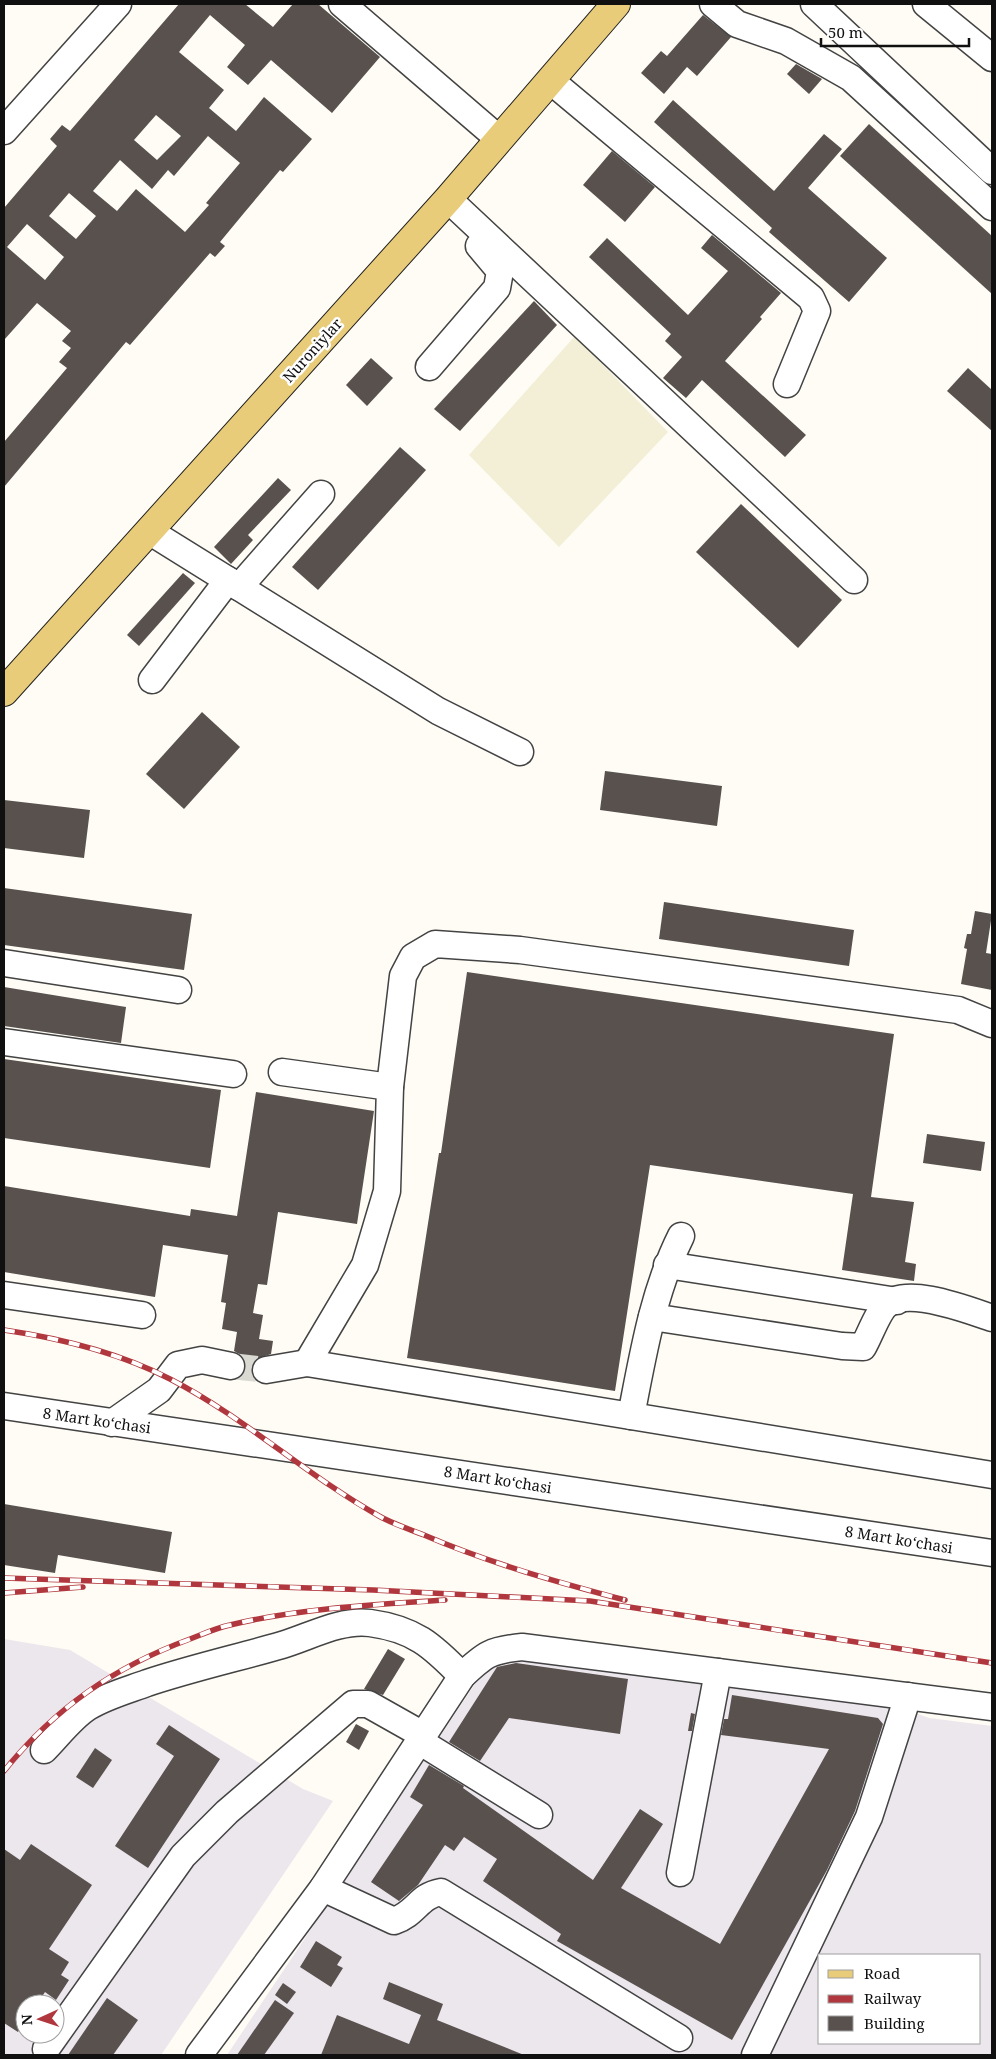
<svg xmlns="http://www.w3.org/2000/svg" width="996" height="2059" font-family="'Noto Serif',serif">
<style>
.industrial{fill:#ece6ed;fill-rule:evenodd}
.farmland{fill:#f2efd6}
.building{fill:#58514e;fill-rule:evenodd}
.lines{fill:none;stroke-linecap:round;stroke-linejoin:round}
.minor-tunnel{stroke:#dad9d2;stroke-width:26;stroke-dasharray:26 13;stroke-linecap:butt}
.minor-casing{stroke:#434343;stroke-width:29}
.major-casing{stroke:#212121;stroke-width:30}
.minor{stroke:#fff;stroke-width:26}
.major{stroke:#e9cc79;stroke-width:28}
.rail-casing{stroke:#b1373e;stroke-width:5.5}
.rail{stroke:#fff;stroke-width:4;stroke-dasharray:11;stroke-linecap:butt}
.labels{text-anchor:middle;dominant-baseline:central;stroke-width:5;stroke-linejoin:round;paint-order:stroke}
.street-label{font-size:15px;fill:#101010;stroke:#fff}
</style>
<rect width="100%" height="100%" fill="#fefcf4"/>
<g class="industrial">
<path d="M 4,1639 L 70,1650 L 303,1789 L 333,1801 L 161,2055 L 4,2055 ZM 25,2004 L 55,2004 L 55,2034 L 25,2034 Z"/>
<path d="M 493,1657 L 901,1708 L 929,1718 L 992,1726 L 992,2055 L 227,2055 ZM 820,1955 L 980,1955 L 980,2043 L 820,2043 Z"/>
</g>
<path class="farmland" d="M 575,336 L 668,432 L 559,547 L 469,455 Z"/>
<g class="building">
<path d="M 179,4 L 245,4 L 273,27 L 293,4 L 318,4 L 380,57 L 332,113 L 271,60 L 248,85 L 227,67 L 245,45 L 210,15 L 179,52 L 224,90 L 209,108 L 236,131 L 264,97 L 312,139 L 283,172 L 280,170 L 244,213 L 220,242 L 225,246 L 215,257 L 210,253 L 130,345 L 126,342 L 4,487 L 4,442 L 67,368 L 59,362 L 71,348 L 62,341 L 71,331 L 37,303 L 4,340 L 4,208 L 57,146 L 50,139 L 62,125 L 70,131 ZM 156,115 L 181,136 L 157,160 L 134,140 ZM 208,136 L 240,163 L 206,203 L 209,205 L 185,232 L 136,189 L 117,211 L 93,191 L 120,160 L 152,189 L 168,170 L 174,176 ZM 69,193 L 96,216 L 76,239 L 49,216 ZM 27,224 L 64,257 L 45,280 L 7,247 Z"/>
<path d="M 703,15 L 731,37 L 697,76 L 687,67 L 664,94 L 641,73 L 661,51 L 667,56 Z"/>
<path d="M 796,64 L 822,79 L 809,94 L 787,74 Z"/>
<path d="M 673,100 L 774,191 L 824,134 L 842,149 L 808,188 L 887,258 L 849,302 L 769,232 L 772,228 L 654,122 Z"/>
<path d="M 869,124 L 992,236 L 992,294 L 840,156 Z"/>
<path d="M 612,151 L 655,187 L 625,222 L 583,185 Z"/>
<path d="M 712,235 L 781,293 L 760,317 L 762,319 L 725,361 L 806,435 L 785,457 L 702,380 L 686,398 L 663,378 L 682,357 L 665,341 L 671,334 L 589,257 L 607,238 L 688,315 L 728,271 L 701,248 Z"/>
<path d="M 534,301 L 557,325 L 460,431 L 434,409 Z"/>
<path d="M 371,358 L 393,378 L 367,406 L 346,385 Z"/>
<path d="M 968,368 L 992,390 L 992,431 L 947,391 Z"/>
<path d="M 400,447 L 426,470 L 318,590 L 292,567 Z"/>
<path d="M 278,478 L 291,490 L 248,535 L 253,540 L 231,564 L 214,547 Z"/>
<path d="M 741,504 L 842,600 L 798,648 L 696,552 Z"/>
<path d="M 183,573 L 195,583 L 139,646 L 127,635 Z"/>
<path d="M 202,712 L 240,747 L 184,809 L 146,774 Z"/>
<path d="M 605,771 L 722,786 L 717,826 L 600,810 Z"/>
<path d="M 4,800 L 90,810 L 84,858 L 4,848 Z"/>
<path d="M 4,888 L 192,914 L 184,970 L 4,945 Z"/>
<path d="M 664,902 L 854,930 L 849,966 L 659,939 Z"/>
<path d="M 975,911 L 992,914 L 986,953 L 992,954 L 992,990 L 961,984 L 967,949 L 964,948 L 967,934 L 971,934 Z"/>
<path d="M 467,972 L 894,1034 L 871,1197 L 914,1202 L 905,1262 L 916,1264 L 914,1281 L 842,1270 L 853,1194 L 650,1165 L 615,1391 L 407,1358 L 439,1153 L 441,1153 Z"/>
<path d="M 4,987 L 126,1007 L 121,1043 L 4,1026 Z"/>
<path d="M 4,1059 L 221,1090 L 210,1168 L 4,1138 Z"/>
<path d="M 256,1092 L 374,1111 L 357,1224 L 278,1212 L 267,1285 L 258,1284 L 253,1313 L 263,1315 L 259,1339 L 273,1341 L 271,1354 L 256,1359 L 251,1370 L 246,1369 L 245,1361 L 241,1355 L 234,1351 L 237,1332 L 222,1329 L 226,1303 L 221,1302 L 228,1255 L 163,1245 L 155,1297 L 4,1272 L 4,1186 L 190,1216 L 191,1209 L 237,1216 Z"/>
<path d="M 927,1134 L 985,1142 L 981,1171 L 923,1163 Z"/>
<path d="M 4,1504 L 172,1532 L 165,1573 L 58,1555 L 55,1573 L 4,1565 Z"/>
<path d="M 388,1649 L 405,1659 L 383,1695 L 364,1689 Z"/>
<path d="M 516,1663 L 628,1679 L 620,1734 L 509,1718 L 480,1761 L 449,1742 L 497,1667 Z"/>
<path d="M 732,1695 L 878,1718 L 883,1724 L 855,1811 L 827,1870 L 732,2040 L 557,1941 L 561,1934 L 483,1881 L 497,1859 L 464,1837 L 454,1851 L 445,1845 L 418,1885 L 399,1901 L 371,1882 L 423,1805 L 410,1797 L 429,1765 L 464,1786 L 463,1788 L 593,1880 L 640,1809 L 663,1824 L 621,1888 L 720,1944 L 829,1749 L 721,1735 L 724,1719 L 728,1719 Z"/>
<path d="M 691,1713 L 695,1714 L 692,1731 L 688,1731 Z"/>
<path d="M 356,1724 L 369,1731 L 359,1750 L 346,1742 Z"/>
<path d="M 169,1725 L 220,1759 L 148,1868 L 115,1846 L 174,1756 L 156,1744 Z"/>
<path d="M 95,1748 L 112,1760 L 93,1788 L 76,1777 Z"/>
<path d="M 31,1844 L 92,1885 L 49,1949 L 69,1962 L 61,1975 L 69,1980 L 56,2000 L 45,1992 L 37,2004 L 25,2004 L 25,2021 L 18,2032 L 4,2023 L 4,1849 L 20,1860 Z"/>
<path d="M 316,1941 L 342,1957 L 337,1965 L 343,1968 L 331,1987 L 300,1967 Z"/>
<path d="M 389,1982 L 443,2004 L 437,2020 L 524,2055 L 321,2055 L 337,2015 L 409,2044 L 421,2015 L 383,1999 Z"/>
<path d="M 283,1983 L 296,1992 L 287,2004 L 275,1995 Z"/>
<path d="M 107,1998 L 138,2020 L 113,2055 L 68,2055 Z"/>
<path d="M 275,2000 L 294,2013 L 264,2055 L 237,2055 Z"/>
</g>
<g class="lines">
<path class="minor-tunnel" d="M 231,1366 L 266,1370"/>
<g class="minor-casing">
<g id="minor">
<path d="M 342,4 L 499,139"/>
<path d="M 713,4 L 737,24 L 786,41 L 851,78 L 992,207"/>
<path d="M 814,4 L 992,171"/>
<path d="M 926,4 L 992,58"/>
<path d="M 551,81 L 811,298 L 817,311 L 787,384"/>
<path d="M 4,131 L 118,4"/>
<path d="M 448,199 L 854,580"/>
<path d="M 429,367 L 497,288 L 500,271 L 479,246"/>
<path d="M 149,531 L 438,711 L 520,752"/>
<path d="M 239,587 L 321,494"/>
<path d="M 152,680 L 228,580"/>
<path d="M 4,963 L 178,990"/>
<path d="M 4,1042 L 233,1074"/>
<path d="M 282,1072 L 390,1087"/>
<path d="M 667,1265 L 897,1301"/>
<path d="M 4,1295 L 142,1315"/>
<path d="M 652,1317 L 842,1346 L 863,1347 C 869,1337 877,1314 885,1306 C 906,1285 968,1310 992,1318"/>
<path d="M 307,1363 L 365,1265 L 387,1191 L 390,1087 L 403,976 L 413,957 L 435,944 L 520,950 L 958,1010 L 992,1024"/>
<path d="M 266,1370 L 307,1363 L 992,1475"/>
<path d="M 4,1406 L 992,1553"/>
<path d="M 631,1416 C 643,1355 653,1292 681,1236"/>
<path d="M 112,1423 L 159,1390 L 178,1365 L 202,1360 L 231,1366"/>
<path d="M 419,1741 L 539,1815"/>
<path d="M 44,1750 C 58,1736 72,1717 88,1707 C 106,1696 128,1690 147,1683 C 192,1668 237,1658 282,1645 C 309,1637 341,1619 370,1623 C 414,1629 432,1645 462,1676"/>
<path d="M 680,1873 L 718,1672"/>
<path d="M 323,1888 L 394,1921 C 417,1913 418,1896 441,1892 L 679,2038"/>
<path d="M 46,2049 L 183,1856 L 227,1812 L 353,1704 L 368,1704 L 423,1735"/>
<path d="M 199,2055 L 323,1888 L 462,1676 C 485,1654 491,1650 522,1647 L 992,1707"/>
<path d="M 755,2055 L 869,1817 L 908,1696"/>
</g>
</g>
<g class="major-casing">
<path id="major" d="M 4,692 L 448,199 L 616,4"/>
</g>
<use href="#minor" class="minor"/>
<use href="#major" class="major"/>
<g class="rail-casing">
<g id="rail">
<path d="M 4,1330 C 59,1338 120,1353 170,1379 C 244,1417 306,1475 379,1516 C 393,1524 409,1529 424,1535 C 489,1563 557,1582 625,1600"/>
<path d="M 4,1578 L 373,1590 L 590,1601 L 992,1663"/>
<path d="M 4,1593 L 83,1587"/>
<path d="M 4,1771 C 55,1708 114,1667 190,1639 C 203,1634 216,1628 230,1625 C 300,1608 373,1605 445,1600"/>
</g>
</g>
<use href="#rail" class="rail"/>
</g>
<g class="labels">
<g class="street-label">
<text transform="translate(312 350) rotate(-48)">Nuroniylar</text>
<text transform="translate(97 1420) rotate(8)">8 Mart koʻchasi</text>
<text transform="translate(498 1479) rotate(9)">8 Mart koʻchasi</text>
<text transform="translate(899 1539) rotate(9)">8 Mart koʻchasi</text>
</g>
</g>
<rect width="996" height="2059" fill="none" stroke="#101010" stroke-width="10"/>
<rect x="818" y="1954" width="162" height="90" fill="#ffffff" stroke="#9f9f9f"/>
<rect x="828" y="1970" width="25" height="8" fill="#e9cc79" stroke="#9f9f9f"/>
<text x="864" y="1979" font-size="15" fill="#101010">Road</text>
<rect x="828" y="1995" width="25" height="8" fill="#b1373e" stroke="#9f9f9f"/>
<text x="864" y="2004" font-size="15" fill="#101010">Railway</text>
<rect x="828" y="2016" width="25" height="15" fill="#58514e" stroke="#9f9f9f"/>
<text x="864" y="2029" font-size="15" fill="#101010">Building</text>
<g transform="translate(40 2019) rotate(267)"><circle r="24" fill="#ffffff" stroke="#9f9f9f"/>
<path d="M0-4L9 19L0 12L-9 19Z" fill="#b1373e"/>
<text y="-8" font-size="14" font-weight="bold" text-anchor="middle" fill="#101010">N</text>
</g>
<path d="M821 38v8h148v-8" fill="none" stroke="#101010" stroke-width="2.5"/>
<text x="828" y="38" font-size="15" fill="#101010" stroke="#ffffff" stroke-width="4" paint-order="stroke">50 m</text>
</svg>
